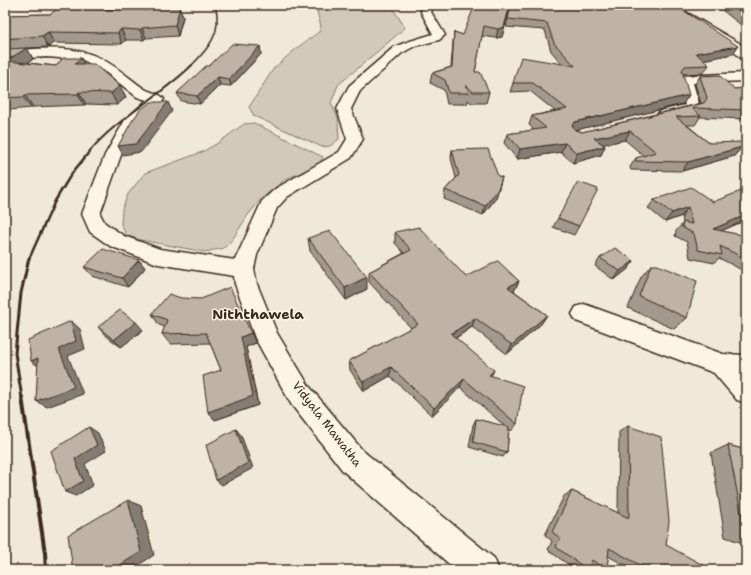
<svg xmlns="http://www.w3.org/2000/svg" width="751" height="575" font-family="'Shantell Sans',sans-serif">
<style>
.green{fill:#d2c9ba;stroke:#867a6c}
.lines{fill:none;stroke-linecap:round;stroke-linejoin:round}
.minor-casing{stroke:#3b2a1e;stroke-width:3}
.minor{fill:#fcf5e5;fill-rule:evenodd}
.rail-far4{stroke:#3b2a1e;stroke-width:1.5}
.rail-far3{stroke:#3b2a1e;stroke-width:2}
.rail-far2{stroke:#3b2a1e;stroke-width:2.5}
.rail-far1{stroke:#3b2a1e;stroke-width:3}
.rail{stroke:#3b2a1e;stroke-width:4}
.wall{fill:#a39a8d;stroke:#3b2a1e}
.shaded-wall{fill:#857d73;stroke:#3b2a1e}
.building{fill:#beb3a4;stroke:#3b2a1e}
.labels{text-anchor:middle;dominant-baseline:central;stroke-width:3;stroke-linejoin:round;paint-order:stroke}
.street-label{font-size:12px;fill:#3b2a1e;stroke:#fcf5e5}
.quarter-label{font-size:14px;font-weight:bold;fill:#3b2a1e;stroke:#fcf5e5}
</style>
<rect width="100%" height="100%" fill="#f0e9d9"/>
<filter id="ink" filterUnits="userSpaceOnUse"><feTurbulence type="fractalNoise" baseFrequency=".025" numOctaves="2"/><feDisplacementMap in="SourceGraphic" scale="8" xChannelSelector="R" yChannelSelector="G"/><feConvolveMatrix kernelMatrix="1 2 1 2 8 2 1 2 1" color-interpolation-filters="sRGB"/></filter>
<g filter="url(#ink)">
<g class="green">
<path d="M 322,5 L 391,5 L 405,28 L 338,85 L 331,103 L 338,118 L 339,139 L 330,146 L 322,147 L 254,116 L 249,107 L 274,68 L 298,47 L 319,32 L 321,26 L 317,12 Z"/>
<path d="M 254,123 L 323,157 L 319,165 L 286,179 L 263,197 L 248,215 L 232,240 L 224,248 L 205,252 L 140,240 L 126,235 L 121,224 L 122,209 L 128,194 L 145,173 L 202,152 L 218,143 L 244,124 Z"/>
</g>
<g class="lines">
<g class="minor-casing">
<g id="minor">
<path d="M 423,5 L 434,5 L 431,12 L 445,35 L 439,40 L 415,46 L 402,53 L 360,91 L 351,109 L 363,139 L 351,158 L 287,197 L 277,208 L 257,255 L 254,269 L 257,284 L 277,333 L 309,386 L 363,451 L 494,558 L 499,570 L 456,570 L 343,471 L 291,404 L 255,338 L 235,284 L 234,276 L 158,264 L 110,246 L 90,232 L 82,214 L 105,155 L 125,120 L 147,100 L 137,97 L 104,71 L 83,60 L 47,57 L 5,59 L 5,51 C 35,49 72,44 100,58 C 116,66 129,78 143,88 C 149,93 159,92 164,99 L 162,102 L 138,122 L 121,155 L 100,214 L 105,223 L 124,236 L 160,249 L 235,260 L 262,201 L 275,189 L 339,152 L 347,139 L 337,109 L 349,86 L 394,47 L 407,42 L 433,34 L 421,12 Z"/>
<path d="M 662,5 L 674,5 L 739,43 L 746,50 L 746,60 L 742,59 L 731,49 Z"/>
<path d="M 708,5 L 746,5 L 746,11 L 713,8 Z"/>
<path d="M 746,73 L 746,81 L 693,83 L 700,107 L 698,110 L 665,118 L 660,117 L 658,114 L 660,111 L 685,105 L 678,79 L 680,76 Z"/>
<path d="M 584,304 L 723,354 L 746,355 L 746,403 L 737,400 L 714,373 L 576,321 L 572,314 L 576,307 Z"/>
</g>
</g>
<use href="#minor" class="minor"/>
<path class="rail-far4" d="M 191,66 C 209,48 223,32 215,5"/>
<path class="rail-far3" d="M 90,151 C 116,119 161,96 192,65"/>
<path class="rail-far2" d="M 29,259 L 55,201 L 72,173 L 91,150"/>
<path class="rail-far1" d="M 22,398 L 15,353 L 21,293 L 29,258"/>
<path class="rail" d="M 22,397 L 45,553 L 46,570"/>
</g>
<g class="wall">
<path d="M 511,5 L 608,5 L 606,9 L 733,54 L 702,60 L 709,65 L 703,73 L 683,74 L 683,104 L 575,130 L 582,132 L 701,103 L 695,84 L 700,76 L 734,89 L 746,88 L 746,119 L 700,117 L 695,125 L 687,125 L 709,143 L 742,147 L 734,156 L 682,171 L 631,170 L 630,167 L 636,158 L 644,156 L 625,140 L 603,144 L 605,146 L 601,155 L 573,163 L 561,152 L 517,159 L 504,143 L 507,134 L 534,130 L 529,125 L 532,116 L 555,111 L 530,91 L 510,92 L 513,83 L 562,64 L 551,51 L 545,30 L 506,27 Z"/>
<path d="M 725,5 L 746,5 L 746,29 L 722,10 Z"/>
<path d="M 180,8 L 183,17 L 178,36 L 146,38 L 144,40 L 126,40 L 122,44 L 54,43 L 48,47 L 27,48 L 33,59 L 28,63 L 56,66 L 81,58 L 84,64 L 120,86 L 126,97 L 117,105 L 86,104 L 84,105 L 33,107 L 31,108 L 9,110 L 5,106 L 5,15 L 50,14 L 148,10 Z"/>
<path d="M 508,14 L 502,37 L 496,38 L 482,36 L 475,72 L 489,92 L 486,103 L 471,103 L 468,100 L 467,104 L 447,104 L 444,90 L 430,83 L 432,73 L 451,67 L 453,42 L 454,32 L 463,35 Z"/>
<path d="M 260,46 L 261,54 L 231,86 L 220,85 L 200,104 L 181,101 L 177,93 L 209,66 Z"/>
<path d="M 452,150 L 498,176 L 502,177 L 496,198 L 483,215 L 444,199 L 445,190 L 456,178 L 451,158 Z"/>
<path d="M 746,194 L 746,220 L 721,231 L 746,236 L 746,269 L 740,269 L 719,258 L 714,263 L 690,258 L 687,242 L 675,236 L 676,231 L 683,223 L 682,216 L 665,222 L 648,208 L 654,200 L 713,202 Z"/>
<path d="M 558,218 L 579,226 L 574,235 L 553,227 Z"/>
<path d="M 395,232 L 466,277 L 519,281 L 514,291 L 547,315 L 541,324 L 507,354 L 472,327 L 456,338 L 491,376 L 517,424 L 511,431 L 509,429 L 507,452 L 503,457 L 469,447 L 473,425 L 476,419 L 506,427 L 460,387 L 432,416 L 390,376 L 364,391 L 350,370 L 349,361 L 411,328 L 369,282 L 369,272 L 404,253 L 395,243 Z"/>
<path d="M 308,238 L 367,289 L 346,300 L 310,251 Z"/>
<path d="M 600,258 L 634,261 L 628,269 L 614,280 L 595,266 Z"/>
<path d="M 139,260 L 145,268 L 128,287 L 92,276 L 84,267 Z"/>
<path d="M 651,265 L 687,318 L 674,329 L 628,308 L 641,277 Z"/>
<path d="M 152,314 L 256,343 L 246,347 L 258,405 L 215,420 L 208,412 L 221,370 L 210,343 L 170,344 L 162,334 L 165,327 L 159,325 Z"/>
<path d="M 98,327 L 143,330 L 121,347 L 105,335 Z"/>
<path d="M 628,426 L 666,545 L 703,570 L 634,570 L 608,556 L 607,570 L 594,570 L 589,567 L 588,570 L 576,570 L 548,550 L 552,541 L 545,535 L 564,496 L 572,491 L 618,513 L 619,432 Z"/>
<path d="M 728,445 L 746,450 L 746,544 L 725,537 L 711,453 Z"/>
</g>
<g class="shaded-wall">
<path d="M 171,5 L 183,5 L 180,8 L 183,17 L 178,36 L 175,25 L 170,7 Z"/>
<path d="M 510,5 L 502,37 L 496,38 L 498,29 Z"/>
<path d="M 605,5 L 608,5 L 606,9 L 600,9 Z"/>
<path d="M 142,28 L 146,38 L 144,40 L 140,30 Z"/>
<path d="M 121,29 L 126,40 L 122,44 L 118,33 Z"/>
<path d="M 48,32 L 54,43 L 48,47 L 42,36 Z"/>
<path d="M 260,46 L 261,54 L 231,86 L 229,79 Z"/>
<path d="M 738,46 L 733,54 L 691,62 L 696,53 Z"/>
<path d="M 27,48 L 33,59 L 14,72 L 6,61 Z"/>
<path d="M 81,58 L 87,69 L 75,64 Z"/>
<path d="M 218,77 L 220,85 L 200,104 L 197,96 Z"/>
<path d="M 120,86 L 126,97 L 117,105 L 111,93 Z"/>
<path d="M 79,92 L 86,104 L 84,105 L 78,94 Z"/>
<path d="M 25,95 L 33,107 L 31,108 L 23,97 Z"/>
<path d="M 689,95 L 683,104 L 572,131 L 572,125 L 575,122 Z"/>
<path d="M 168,102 L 172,111 L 141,152 L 123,155 L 118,146 Z"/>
<path d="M 630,131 L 625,140 L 590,147 L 594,138 Z"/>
<path d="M 565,143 L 561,152 L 517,159 L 520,149 Z"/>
<path d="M 605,146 L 601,155 L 573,163 L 577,153 Z"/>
<path d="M 742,147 L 734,156 L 682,171 L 688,162 Z"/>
<path d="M 502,177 L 496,198 L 483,215 L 485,206 Z"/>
<path d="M 688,207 L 682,216 L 665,222 L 672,213 Z"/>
<path d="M 746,215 L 746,220 L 705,238 L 713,229 Z"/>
<path d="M 139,260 L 145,268 L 128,287 L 122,278 Z"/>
<path d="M 634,261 L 628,269 L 614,280 L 620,271 Z"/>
<path d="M 367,277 L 367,289 L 346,300 L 345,288 Z"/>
<path d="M 519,281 L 514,291 L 503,297 L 508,287 Z"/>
<path d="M 547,315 L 541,324 L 507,354 L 512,345 Z"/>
<path d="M 475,318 L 472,327 L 448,343 L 451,334 Z"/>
<path d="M 71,321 L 80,329 L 85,349 L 68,356 L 83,394 L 47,407 L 36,401 Z"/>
<path d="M 136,322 L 143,330 L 121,347 L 114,340 Z"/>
<path d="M 251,333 L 256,343 L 246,347 L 258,405 L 215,420 L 208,412 L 241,337 Z"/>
<path d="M 38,358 L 41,368 L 31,361 Z"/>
<path d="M 391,367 L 390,376 L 364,391 L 363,382 Z"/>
<path d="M 494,370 L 490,379 L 489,375 Z"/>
<path d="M 464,379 L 460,387 L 432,416 L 434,408 Z"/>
<path d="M 89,427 L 98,433 L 106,451 L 85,464 L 93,485 L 76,496 L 65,492 L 75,459 Z"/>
<path d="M 236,429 L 241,435 L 253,468 L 222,485 L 216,480 Z"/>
<path d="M 128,500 L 141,506 L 154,555 L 131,570 L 112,570 Z"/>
</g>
<g class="building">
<path d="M 153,5 L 171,5 L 170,7 L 180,7 L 175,25 L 142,28 L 140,30 L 121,29 L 118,33 L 48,32 L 42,36 L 5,39 L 5,15 L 50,14 L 57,9 L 148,10 Z"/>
<path d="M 492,5 L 510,5 L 504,27 L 498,29 L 484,26 L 475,72 L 480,72 L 489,92 L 473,92 L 466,85 L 469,93 L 449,93 L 445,80 L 432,73 L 452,67 L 454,32 L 463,35 L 474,7 L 491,9 Z"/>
<path d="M 511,5 L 605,5 L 600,9 L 647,5 L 675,5 L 738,46 L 696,53 L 709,65 L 685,66 L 682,70 L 689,95 L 575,122 L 572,125 L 575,130 L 582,132 L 704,103 L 707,98 L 700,76 L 719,75 L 734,89 L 746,88 L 746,110 L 692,108 L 701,116 L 676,117 L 709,143 L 741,142 L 742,147 L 688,162 L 636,161 L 636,158 L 656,152 L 630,131 L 594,138 L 605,146 L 577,153 L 565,143 L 520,149 L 507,134 L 546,128 L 532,116 L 567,109 L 533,83 L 513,83 L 521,57 L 575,66 L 554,43 L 547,23 L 508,19 Z"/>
<path d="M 730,5 L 746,5 L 746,16 Z"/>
<path d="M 232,44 L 260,46 L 229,79 L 218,77 L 197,96 L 177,93 L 206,66 L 209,66 Z"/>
<path d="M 27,48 L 6,61 L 56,66 L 63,58 L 81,58 L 75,64 L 94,64 L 120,86 L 111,93 L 79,92 L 78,94 L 25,95 L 23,97 L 5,98 L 5,49 Z"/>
<path d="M 151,102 L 168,102 L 136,144 L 118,146 L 132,121 L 140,110 Z"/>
<path d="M 488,149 L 498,176 L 502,177 L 498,189 L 485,206 L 445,190 L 459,175 L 452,150 Z"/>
<path d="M 578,182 L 598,189 L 579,226 L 558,218 Z"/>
<path d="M 691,187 L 713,202 L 741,191 L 746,194 L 746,215 L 713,229 L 746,236 L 746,259 L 720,246 L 722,255 L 698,250 L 694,234 L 682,227 L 683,222 L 692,224 L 688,207 L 672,213 L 654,200 Z"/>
<path d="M 419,227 L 466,277 L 498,261 L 519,281 L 508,287 L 547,315 L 512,345 L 475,318 L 451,334 L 494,370 L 489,375 L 523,386 L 517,424 L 464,379 L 434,408 L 391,367 L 363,382 L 349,361 L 418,324 L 369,272 L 411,250 L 395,232 Z"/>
<path d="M 330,231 L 367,277 L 345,288 L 308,238 Z"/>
<path d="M 615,248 L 634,261 L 620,271 L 600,258 Z"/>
<path d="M 103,249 L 139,260 L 122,278 L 84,267 Z"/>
<path d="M 651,265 L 657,265 L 697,281 L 687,318 L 639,296 Z"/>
<path d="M 230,287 L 251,333 L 241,337 L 253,396 L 208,412 L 203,376 L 221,370 L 206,333 L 162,334 L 167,320 L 152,314 L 169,294 L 181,298 L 201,299 Z"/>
<path d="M 120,310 L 136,322 L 114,340 L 98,327 Z"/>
<path d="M 71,321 L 76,341 L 59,349 L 74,387 L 36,401 L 38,358 L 31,361 L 28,340 Z"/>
<path d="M 476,419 L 509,427 L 507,452 L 473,442 Z"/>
<path d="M 628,426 L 661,437 L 669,521 L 666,545 L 703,565 L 703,570 L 649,570 L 609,548 L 607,570 L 592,560 L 588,570 L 556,547 L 560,538 L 552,532 L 572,491 L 629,518 Z"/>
<path d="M 89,427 L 97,445 L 75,459 L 83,481 L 65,492 L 51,451 Z"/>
<path d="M 236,429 L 248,463 L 216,480 L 206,445 Z"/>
<path d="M 728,445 L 746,450 L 746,533 L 745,533 Z"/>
<path d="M 128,500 L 141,552 L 112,570 L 73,570 L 68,535 Z"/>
</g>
</g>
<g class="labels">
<g class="street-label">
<text transform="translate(327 424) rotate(52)">Vidyala Mawatha</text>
</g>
<g class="quarter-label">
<text x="258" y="314">Niththawela</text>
</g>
</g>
<rect width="751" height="575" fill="none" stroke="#fcf5e5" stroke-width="20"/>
<rect x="10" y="10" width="731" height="555" fill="none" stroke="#3b2a1e" stroke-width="1.5" filter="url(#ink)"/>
</svg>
